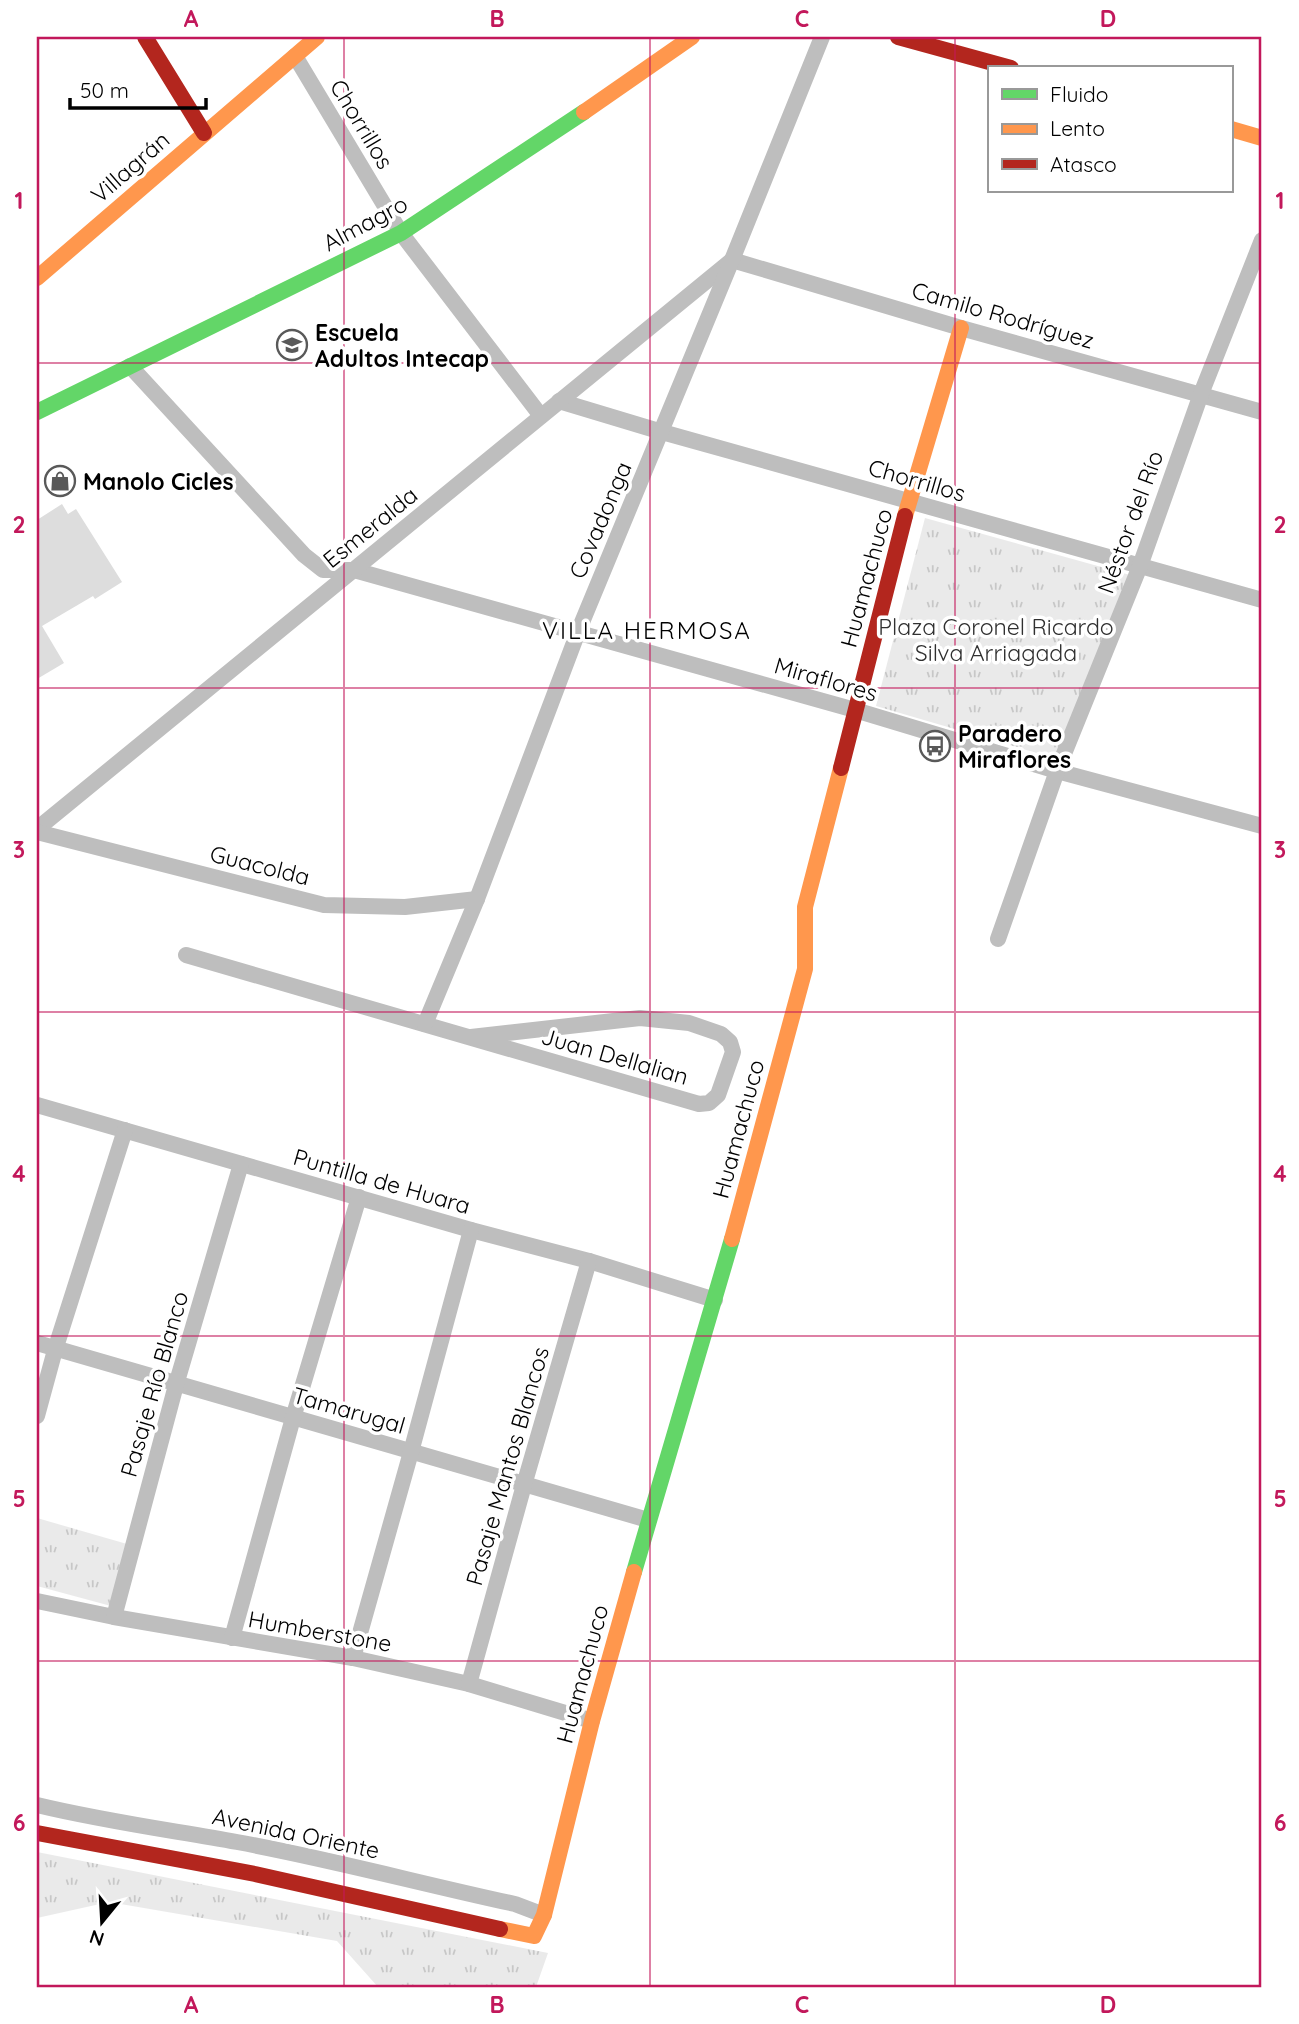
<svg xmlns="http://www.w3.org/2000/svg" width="1299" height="2024" font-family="Quicksand,sans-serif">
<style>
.park{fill:url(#park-tufts)}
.building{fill:#ddd}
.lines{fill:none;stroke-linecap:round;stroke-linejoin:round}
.street{stroke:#bebebe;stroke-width:16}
.fast{stroke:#63d668;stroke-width:16}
.slow{stroke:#ff974d;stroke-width:16}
.jam{stroke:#b3261e;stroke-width:16}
.grid{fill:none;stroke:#c2185b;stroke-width:2;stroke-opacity:0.55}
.labels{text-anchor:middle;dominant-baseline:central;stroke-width:7;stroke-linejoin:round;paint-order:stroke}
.street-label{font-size:23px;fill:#000;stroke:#fff}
.poi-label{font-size:23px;font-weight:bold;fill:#000;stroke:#fff;text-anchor:start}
.park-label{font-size:23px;fill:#303030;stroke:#fff}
.neighbourhood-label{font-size:24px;letter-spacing:2px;fill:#000;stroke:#fff}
.neatline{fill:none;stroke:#c2185b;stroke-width:2.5}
.grid-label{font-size:23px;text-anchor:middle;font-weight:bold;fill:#c2185b}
</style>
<defs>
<pattern id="park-tufts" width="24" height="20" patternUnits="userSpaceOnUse" patternTransform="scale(1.75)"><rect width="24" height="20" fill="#eaeaea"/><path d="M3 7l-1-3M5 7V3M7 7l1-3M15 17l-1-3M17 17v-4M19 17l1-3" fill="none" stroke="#c7c7c7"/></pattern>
</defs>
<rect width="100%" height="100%" fill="#fff"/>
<g class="park">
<path d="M 925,518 L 1130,575 L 1057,759 L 876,706 Z"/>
<path d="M 37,1518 L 127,1544 L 111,1606 L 37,1586 Z"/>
<path d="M 37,1852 L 548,1953 L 536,1987 L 378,1987 L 337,1941 L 109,1902 L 37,1918 Z"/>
</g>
<path class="building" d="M 62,504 L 68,514 L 76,509 L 122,582 L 95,599 L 93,596 L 42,626 L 64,663 L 37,679 L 37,520 Z"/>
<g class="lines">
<g class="street">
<path d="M 295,56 L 401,233 L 541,416"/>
<path d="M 732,260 L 961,328 L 1262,412"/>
<path d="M 130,366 L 304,555 L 323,570 L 354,570 L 855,710 L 1057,771 L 1262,826"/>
<path d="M 559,401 L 662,432 L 1262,600"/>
<path d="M 37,829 L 731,261"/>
<path d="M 37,832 L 324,905 L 405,907 L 477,899"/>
<path d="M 998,939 L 1057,771 L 1140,566 L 1201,394 L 1262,240"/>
<path d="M 186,955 L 699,1104 L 709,1103 L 718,1095 L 733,1052 L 730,1042 L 721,1034 L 689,1023 L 640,1018 L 471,1037"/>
<path d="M 425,1024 L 477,899 L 578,632 L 732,260 L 822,37"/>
<path d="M 37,1105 L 471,1230 L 589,1261 L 715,1300"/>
<path d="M 37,1343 L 648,1520"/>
<path d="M 37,1416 L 55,1350 L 125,1130"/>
<path d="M 37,1601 L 114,1617 L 353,1658 L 469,1684 L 592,1721"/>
<path d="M 114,1617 L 176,1385 L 241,1164"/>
<path d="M 232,1638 L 293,1418 L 359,1197"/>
<path d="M 353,1658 L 411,1452 L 471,1230"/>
<path d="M 469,1684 L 524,1485 L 589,1261"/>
<path d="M 37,1805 C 103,1821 170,1830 237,1842 C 330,1859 422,1884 515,1904 L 544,1915"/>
</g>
<g class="fast">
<path d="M 37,412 L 401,233 L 584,112"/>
<path d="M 634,1572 L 732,1239"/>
</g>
<g class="slow">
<path d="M 584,112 L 692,37"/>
<path d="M 1231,129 L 1262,138"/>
<path d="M 37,278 L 317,37"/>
<path d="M 905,516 L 961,328"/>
<path d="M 732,1239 L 805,969 L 805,907 L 841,768"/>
<path d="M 500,1929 L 534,1936 L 544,1915 L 592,1721 L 634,1572"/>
</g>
<g class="jam">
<path d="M 145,37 L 204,133"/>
<path d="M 898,37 L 1011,68"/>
<path d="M 841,768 L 905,516"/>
<path d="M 37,1833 L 255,1874 L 500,1929"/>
</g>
</g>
<path class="grid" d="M 344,37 L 344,1987M 650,37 L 650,1987M 955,37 L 955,1987M 37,363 L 1262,363M 37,688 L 1262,688M 37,1012 L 1262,1012M 37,1336 L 1262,1336M 37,1661 L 1262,1661"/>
<defs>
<g id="school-ring" transform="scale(1.575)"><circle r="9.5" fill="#fff" stroke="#595959" stroke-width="1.5"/><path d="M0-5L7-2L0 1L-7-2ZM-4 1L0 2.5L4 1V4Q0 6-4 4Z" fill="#595959"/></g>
<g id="shop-ring" transform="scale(1.575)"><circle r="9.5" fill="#fff" stroke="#595959" stroke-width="1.5"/><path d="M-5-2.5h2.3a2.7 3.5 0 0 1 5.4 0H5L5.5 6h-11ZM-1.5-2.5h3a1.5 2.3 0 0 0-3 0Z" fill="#595959"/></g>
<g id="bus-ring" transform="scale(1.575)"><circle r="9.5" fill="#fff" stroke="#595959" stroke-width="1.5"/><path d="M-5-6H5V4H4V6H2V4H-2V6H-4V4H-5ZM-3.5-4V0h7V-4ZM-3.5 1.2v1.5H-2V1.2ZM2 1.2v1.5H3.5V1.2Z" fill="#595959"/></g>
</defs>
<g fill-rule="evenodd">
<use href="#school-ring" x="292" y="345"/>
<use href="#shop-ring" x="60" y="481"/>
<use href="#bus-ring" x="935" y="746"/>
</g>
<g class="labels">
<g class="street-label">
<text transform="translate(362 124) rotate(59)">Chorrillos</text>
<text transform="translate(130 167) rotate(-41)">Villagrán</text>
<text transform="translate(365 223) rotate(-28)">Almagro</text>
<text transform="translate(1003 315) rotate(16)">Camilo Rodríguez</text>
<text transform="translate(917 480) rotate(16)">Chorrillos</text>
<text transform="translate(600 520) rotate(-67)">Covadonga</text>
<text transform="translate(1130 522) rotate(-70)">Néstor del Río</text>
<text transform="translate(370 527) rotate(-39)">Esmeralda</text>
<text transform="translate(866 578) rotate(-75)">Huamachuco</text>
<text transform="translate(826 679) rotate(16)">Miraflores</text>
<text transform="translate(260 865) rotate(14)">Guacolda</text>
<text transform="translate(615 1056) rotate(16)">Juan Dellalian</text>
<text transform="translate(738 1129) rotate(-75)">Huamachuco</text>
<text transform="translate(382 1181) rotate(16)">Puntilla de Huara</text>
<text transform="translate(154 1384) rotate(-74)">Pasaje Río Blanco</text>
<text transform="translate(349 1410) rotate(16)">Tamarugal</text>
<text transform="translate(507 1466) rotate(-74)">Pasaje Mantos Blancos</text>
<text transform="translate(320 1631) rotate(10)">Humberstone</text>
<text transform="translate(582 1674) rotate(-75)">Huamachuco</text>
<text transform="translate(296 1833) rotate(12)">Avenida Oriente</text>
</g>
<g class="poi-label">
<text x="315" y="332">Escuela<tspan x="315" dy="26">Adultos Intecap</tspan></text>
<text x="83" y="481">Manolo Cicles</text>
<text x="958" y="733">Paradero<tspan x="958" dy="26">Miraflores</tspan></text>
</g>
<g class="park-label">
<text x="996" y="626">Plaza Coronel Ricardo<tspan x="996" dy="26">Silva Arriagada</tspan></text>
</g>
<g class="neighbourhood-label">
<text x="647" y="630">VILLA HERMOSA</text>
</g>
</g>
<rect width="1299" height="2024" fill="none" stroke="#ffffff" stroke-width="77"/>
<rect x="988" y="66" width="245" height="126" fill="#ffffff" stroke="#999999" stroke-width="2"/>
<rect x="1002" y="89" width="35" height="10" fill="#63d668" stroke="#999999" stroke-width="2"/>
<text x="1050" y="102" font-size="21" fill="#000000">Fluido</text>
<rect x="1002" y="124" width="35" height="10" fill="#ff974d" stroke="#999999" stroke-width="2"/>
<text x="1050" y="136" font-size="21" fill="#000000">Lento</text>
<rect x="1002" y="159" width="35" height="10" fill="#b3261e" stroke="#999999" stroke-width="2"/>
<text x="1050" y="172" font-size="21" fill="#000000">Atasco</text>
<g transform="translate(102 1922) rotate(198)" stroke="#ffffff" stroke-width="5" paint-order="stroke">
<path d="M0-5L12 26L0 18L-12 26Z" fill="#000000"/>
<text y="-10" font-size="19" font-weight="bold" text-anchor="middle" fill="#000000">N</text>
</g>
<path d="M70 98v10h136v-10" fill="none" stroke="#000000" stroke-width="3.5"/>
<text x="80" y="98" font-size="21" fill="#000000" stroke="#ffffff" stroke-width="5" paint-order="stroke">50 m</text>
<rect x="38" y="38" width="1222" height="1948" class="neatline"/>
<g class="grid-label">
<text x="191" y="27">A</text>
<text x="497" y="27">B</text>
<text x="802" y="27">C</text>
<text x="1108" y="27">D</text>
<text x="19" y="209">1</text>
<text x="1280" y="209">1</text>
<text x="19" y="533">2</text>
<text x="1280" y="533">2</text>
<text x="19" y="858">3</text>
<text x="1280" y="858">3</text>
<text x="19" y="1182">4</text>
<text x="1280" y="1182">4</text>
<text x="19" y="1507">5</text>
<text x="1280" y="1507">5</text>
<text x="19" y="1831">6</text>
<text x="1280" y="1831">6</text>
<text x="191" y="2013">A</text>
<text x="497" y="2013">B</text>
<text x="802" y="2013">C</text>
<text x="1108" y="2013">D</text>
</g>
</svg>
